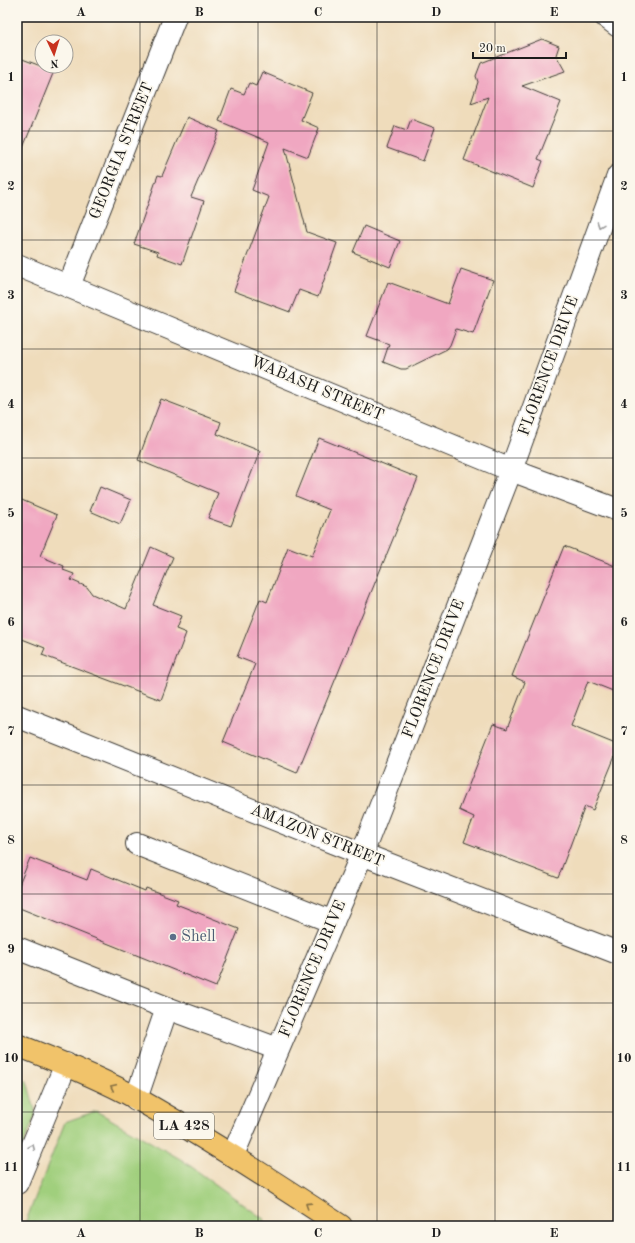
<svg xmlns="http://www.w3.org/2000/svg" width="635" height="1243" font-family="'Old Standard TT',serif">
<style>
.green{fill:#a0cf7d;stroke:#5e764c}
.building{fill:#f0a7c1}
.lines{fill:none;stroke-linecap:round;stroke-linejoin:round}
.minor-casing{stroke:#3c3934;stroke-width:24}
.major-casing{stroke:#3c3934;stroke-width:24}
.minor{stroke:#fff;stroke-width:22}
.major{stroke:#f1c36a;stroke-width:22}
.oneway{stroke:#999}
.oneway2{stroke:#867043}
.grid{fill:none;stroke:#1c1c1c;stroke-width:1;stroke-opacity:0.55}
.service-dot{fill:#5c6f8a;stroke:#fbf7ec;stroke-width:1.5}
.labels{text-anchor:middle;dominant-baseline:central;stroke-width:3.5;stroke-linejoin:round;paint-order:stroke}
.shield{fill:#fbf7ec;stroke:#5f5e5a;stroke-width:1}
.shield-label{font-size:15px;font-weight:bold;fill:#1c1c1c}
.street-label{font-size:16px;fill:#1c1c1c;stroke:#fbf7ec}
.service-label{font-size:16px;fill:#4e5e75;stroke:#fbf7ec;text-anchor:start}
.neatline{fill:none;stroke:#1c1c1c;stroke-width:1.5}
.grid-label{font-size:13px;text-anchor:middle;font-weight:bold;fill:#1c1c1c}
</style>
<rect width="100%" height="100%" fill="#fbf7ec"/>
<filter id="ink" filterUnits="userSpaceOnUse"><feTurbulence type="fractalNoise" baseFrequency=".025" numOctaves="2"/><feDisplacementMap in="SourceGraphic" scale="8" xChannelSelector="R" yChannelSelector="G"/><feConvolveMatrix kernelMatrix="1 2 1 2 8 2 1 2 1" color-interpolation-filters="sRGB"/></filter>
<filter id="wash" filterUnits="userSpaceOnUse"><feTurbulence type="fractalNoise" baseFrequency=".012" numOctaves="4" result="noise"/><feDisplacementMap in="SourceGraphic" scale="16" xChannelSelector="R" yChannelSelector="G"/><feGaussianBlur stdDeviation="0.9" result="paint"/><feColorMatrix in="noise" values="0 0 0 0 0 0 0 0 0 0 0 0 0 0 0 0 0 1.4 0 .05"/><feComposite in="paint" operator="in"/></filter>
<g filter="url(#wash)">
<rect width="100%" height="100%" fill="#efdcbb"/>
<g class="green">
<path d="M 17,1077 L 27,1081 L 36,1114 L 17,1160 Z"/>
<path d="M 96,1111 L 182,1160 L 265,1220 L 264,1226 L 24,1226 L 65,1122 Z"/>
</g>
<g id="blocks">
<g class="building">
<path d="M 542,39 L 559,46 L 556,55 L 565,71 L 522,86 L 561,102 L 538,159 L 543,161 L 533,188 L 464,160 L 488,97 L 471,103 L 478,82 L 476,76 L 481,63 Z"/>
<path d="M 17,57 L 54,71 L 18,160 L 17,160 Z"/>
<path d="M 262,72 L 312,93 L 301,120 L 319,128 L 308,157 L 285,148 L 307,232 L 337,243 L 318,297 L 299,290 L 290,312 L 234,291 L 269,197 L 252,190 L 269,142 L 219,121 L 231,89 L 244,94 L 249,83 L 256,86 Z"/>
<path d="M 187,117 L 219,131 L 191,197 L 204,201 L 182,264 L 157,255 L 158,252 L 134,244 L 158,175 L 162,176 Z"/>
<path d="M 411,119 L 435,128 L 423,161 L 387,148 L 395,126 L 407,130 Z"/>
<path d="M 364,226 L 400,241 L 390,267 L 353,252 Z"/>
<path d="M 461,269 L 493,280 L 473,334 L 456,329 L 450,345 L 447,349 L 406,369 L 401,369 L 383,362 L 389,344 L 367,336 L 388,282 L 448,304 Z"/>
<path d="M 161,399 L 221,422 L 217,434 L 260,451 L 231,526 L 208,518 L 218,493 L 138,460 Z"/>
<path d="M 319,438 L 418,478 L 297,773 L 223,742 L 255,664 L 237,657 L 260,599 L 267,602 L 288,547 L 312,556 L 330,510 L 296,496 Z"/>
<path d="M 100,487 L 131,500 L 120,524 L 90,511 Z"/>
<path d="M 17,498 L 57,515 L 40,556 L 64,566 L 63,570 L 74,574 L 71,580 L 87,587 L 92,594 L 126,609 L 151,547 L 173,557 L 153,605 L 181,616 L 176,629 L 186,633 L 161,700 L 42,655 L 45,648 L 17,637 Z"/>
<path d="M 564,546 L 618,567 L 618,693 L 588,681 L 571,726 L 618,745 L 618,749 L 593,810 L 585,806 L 558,878 L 464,842 L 474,817 L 459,810 L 493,724 L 507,729 L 525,682 L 512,676 Z"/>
<path d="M 30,858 L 87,880 L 91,869 L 145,891 L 146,888 L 178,900 L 176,904 L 239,929 L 216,987 L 17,907 L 17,890 Z"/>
</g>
</g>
</g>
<g filter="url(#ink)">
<use href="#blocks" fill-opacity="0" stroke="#3c3934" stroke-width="1"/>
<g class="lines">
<g class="minor-casing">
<g id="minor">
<path d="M 606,17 L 618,26"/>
<path d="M 17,265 L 511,470 L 618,510"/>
<path d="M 69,286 L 175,17"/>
<path d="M 17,716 L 362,854 L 618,953"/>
<path d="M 137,844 L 333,922"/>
<path d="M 17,948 L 167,1008 L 136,1099"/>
<path d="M 167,1008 L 278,1049"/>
<path d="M 233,1155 L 362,854 L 511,470 L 618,176"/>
<path d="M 17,1183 L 66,1064"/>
</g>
</g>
<g class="major-casing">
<path id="major" d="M 17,1045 C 53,1059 90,1074 125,1092 C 199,1133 270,1179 341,1226"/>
</g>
<use href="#minor" class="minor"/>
<use href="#major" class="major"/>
</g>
<defs><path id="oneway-chevron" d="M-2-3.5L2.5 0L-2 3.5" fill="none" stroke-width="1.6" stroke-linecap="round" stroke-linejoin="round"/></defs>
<g class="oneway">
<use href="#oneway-chevron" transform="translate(600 225) rotate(110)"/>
<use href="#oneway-chevron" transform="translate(32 1147) rotate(-67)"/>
</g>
<g class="oneway2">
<use href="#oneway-chevron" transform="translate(113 1087) rotate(-155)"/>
<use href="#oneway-chevron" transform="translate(308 1205) rotate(-147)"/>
</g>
</g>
<path class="grid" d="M 140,17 L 140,1226M 258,17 L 258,1226M 377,17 L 377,1226M 495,17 L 495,1226M 17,131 L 618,131M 17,240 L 618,240M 17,349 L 618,349M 17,458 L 618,458M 17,567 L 618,567M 17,676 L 618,676M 17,785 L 618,785M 17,894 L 618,894M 17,1003 L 618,1003M 17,1112 L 618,1112"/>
<circle class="service-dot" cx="173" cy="937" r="4"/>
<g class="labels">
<rect class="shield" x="154" y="1113" width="60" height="26" rx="3"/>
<g class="shield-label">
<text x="184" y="1126">LA 428</text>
</g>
<g class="street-label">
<text transform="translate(122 151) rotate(-68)">GEORGIA STREET</text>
<text transform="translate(549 366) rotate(-70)">FLORENCE DRIVE</text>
<text transform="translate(317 389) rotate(23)">WABASH STREET</text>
<text transform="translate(434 669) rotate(-69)">FLORENCE DRIVE</text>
<text transform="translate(317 836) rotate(22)">AMAZON STREET</text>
<text transform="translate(313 969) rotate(-67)">FLORENCE DRIVE</text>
</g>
<g class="service-label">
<text x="181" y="937">Shell</text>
</g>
</g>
<rect width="635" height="1243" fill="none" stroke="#fbf7ec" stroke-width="44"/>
<g transform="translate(54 54) rotate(176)"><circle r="19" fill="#fbf7ec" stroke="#a29f99"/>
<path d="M0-3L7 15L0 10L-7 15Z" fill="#c8321e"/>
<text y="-6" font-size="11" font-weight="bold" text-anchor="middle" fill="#1c1c1c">N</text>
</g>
<path d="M473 52v6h93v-6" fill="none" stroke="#1c1c1c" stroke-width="2"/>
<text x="479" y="52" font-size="12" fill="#1c1c1c" stroke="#fbf7ec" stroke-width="3" paint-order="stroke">20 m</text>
<rect x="22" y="22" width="591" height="1199" class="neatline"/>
<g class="grid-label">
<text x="81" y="16">A</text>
<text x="199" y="16">B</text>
<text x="318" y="16">C</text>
<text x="436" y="16">D</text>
<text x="554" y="16">E</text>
<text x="11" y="81">1</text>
<text x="624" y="81">1</text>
<text x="11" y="190">2</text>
<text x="624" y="190">2</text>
<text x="11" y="299">3</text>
<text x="624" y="299">3</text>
<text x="11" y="408">4</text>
<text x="624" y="408">4</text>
<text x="11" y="517">5</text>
<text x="624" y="517">5</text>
<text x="11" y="626">6</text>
<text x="624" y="626">6</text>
<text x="11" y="735">7</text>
<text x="624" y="735">7</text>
<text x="11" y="844">8</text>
<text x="624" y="844">8</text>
<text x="11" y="953">9</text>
<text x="624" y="953">9</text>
<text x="11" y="1062">10</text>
<text x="624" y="1062">10</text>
<text x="11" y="1171">11</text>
<text x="624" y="1171">11</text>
<text x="81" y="1237">A</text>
<text x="199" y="1237">B</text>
<text x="318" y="1237">C</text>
<text x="436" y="1237">D</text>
<text x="554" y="1237">E</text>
</g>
</svg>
